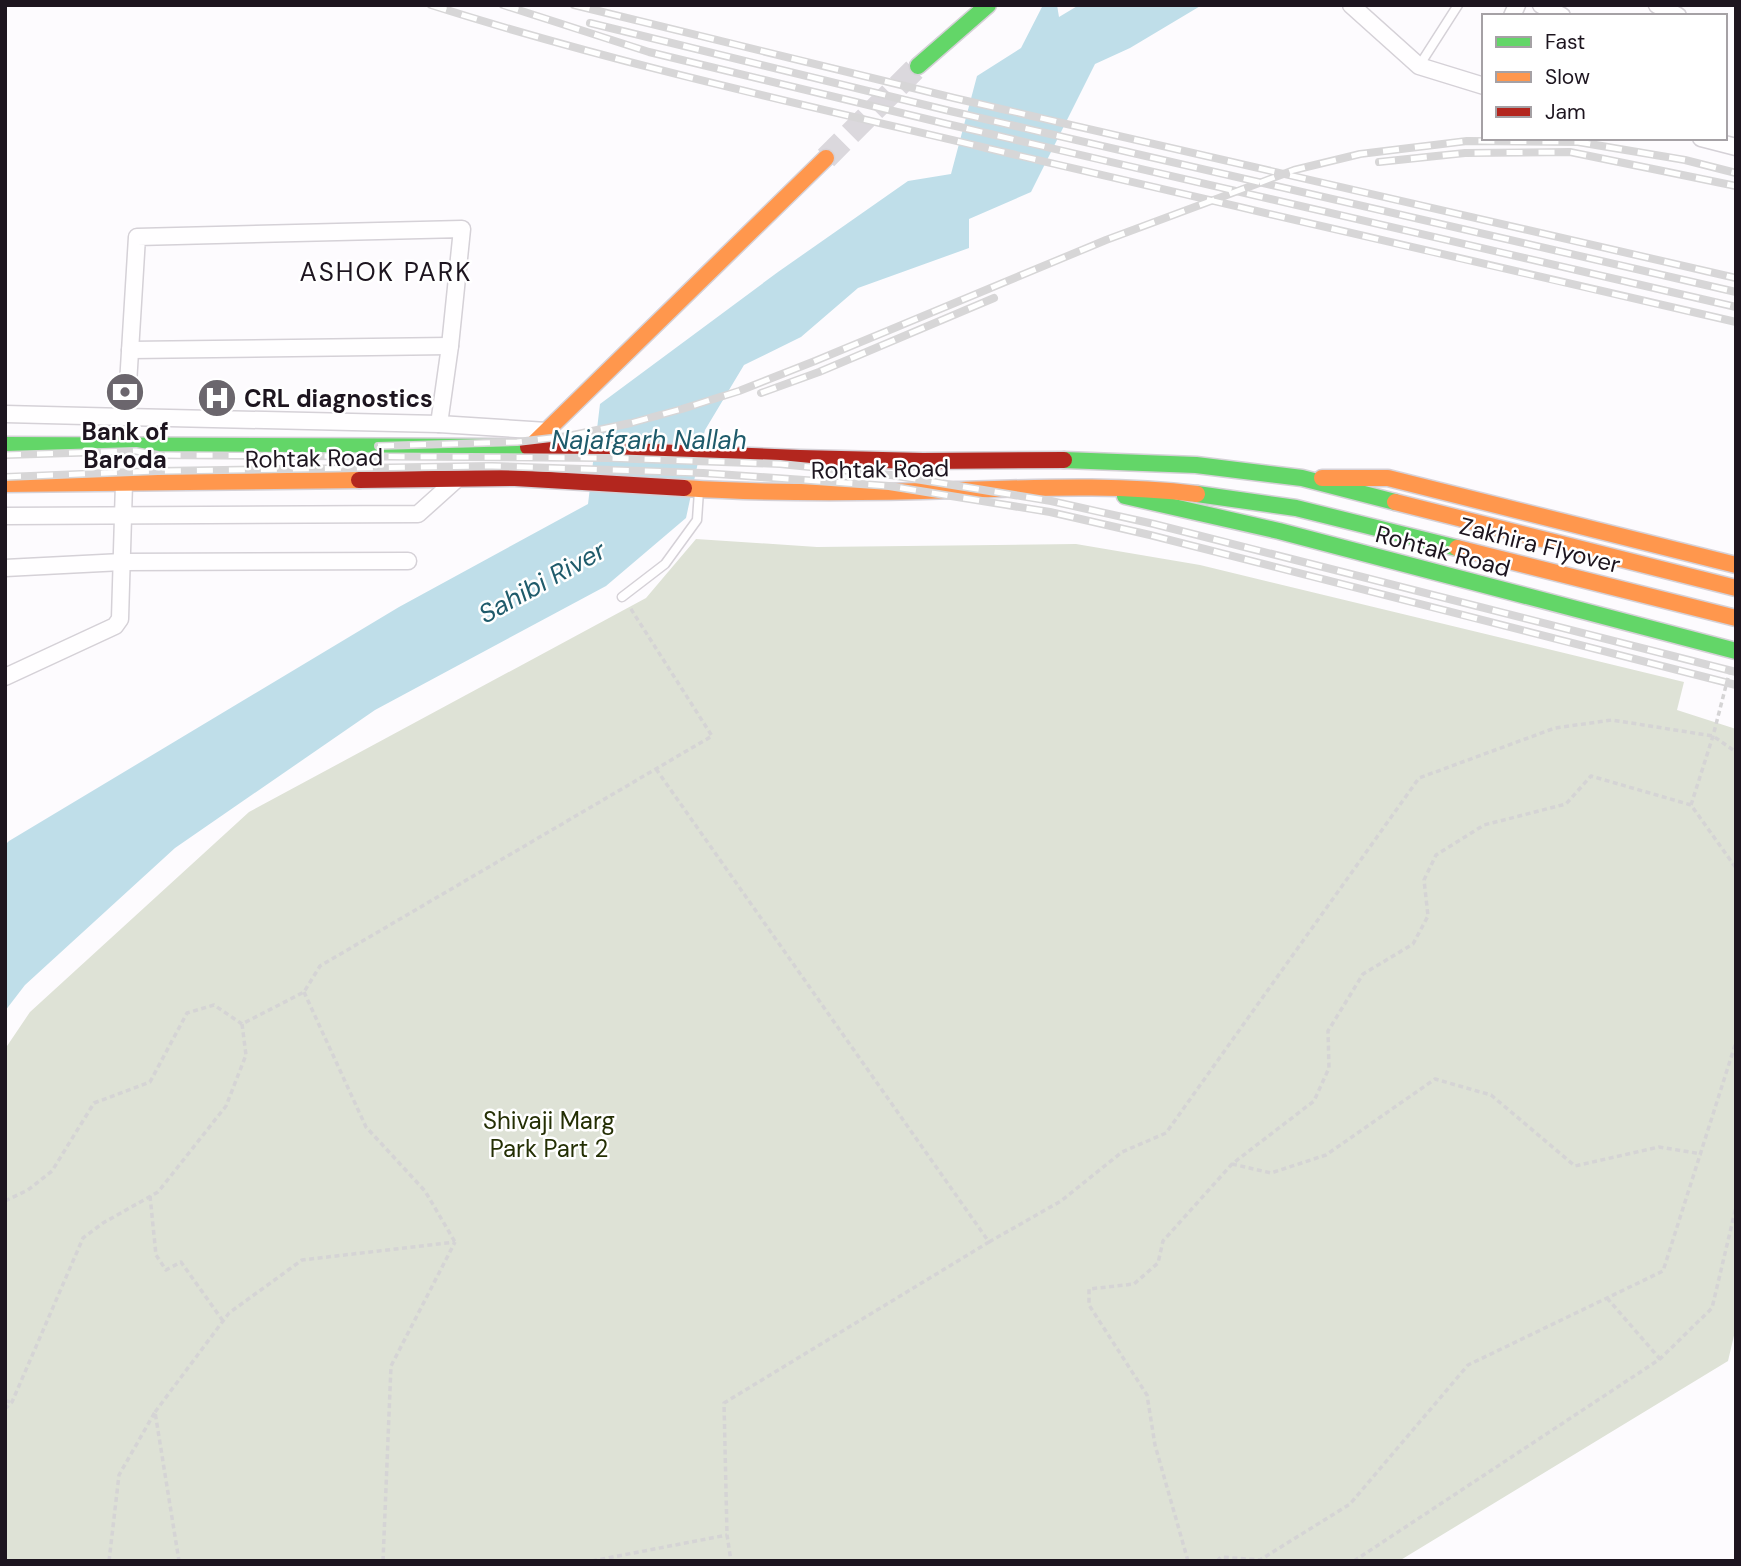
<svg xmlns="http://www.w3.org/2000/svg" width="1741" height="1566" font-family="'DM Sans',sans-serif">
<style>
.green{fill:#dee2d6}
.water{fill:#bfdee9}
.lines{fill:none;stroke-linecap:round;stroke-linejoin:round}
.secondary-tunnel{stroke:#dbd8dd;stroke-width:23;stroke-dasharray:23 11;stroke-linecap:butt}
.lane-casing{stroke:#d5d1d7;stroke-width:11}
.street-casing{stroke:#d5d1d7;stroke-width:19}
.fast-casing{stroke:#d5d1d7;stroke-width:19}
.slow-casing{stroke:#d5d1d7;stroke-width:19}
.jam-casing{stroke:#d5d1d7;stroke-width:19}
.path{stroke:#d5d4d5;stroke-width:3.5;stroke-dasharray:5 3.5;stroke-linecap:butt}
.lane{stroke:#fffeff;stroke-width:8}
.street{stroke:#fffeff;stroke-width:16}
.fast{stroke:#63d668;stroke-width:16}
.slow{stroke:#ff974d;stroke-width:16}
.jam{stroke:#b3261e;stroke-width:16}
.rail-casing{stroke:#d7d6d7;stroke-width:8}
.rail{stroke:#fff;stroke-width:5;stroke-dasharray:16;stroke-linecap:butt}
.labels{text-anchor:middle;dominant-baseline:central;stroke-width:5;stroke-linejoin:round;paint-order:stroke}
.poi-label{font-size:24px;font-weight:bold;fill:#1d151f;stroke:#fff;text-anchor:start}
.street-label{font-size:24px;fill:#1d151f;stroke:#fff}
.park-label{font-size:24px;fill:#242f04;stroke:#fff}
.neighbourhood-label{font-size:26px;letter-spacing:2px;fill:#1d151f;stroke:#fff}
.water-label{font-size:26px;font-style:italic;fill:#1f5b6b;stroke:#fff}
</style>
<rect width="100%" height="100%" fill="#fdfbfe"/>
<path class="green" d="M 696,539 L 817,547 L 1076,544 L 1200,565 L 1684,682 L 1677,710 L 1736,729 L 1736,1327 L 1728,1361 L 1399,1561 L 5,1561 L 5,1049 L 30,1012 L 249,812 L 646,598 Z"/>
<path class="water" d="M 1043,5 L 1057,5 L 1059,17 L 1079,5 L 1202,5 L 1130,48 L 1095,64 L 1031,192 L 969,219 L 969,248 L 858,288 L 801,337 L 744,365 L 705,430 L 686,518 L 606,586 L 375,710 L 175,848 L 25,985 L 5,1011 L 5,845 L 9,841 L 399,607 L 588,504 L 600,404 L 778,272 L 908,181 L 951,174 L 977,76 L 1021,48 Z"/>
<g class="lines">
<path class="secondary-tunnel" d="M 826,158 L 918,66"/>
<g class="lane-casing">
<g id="lane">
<path d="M 1419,66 L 1458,5"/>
<path d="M 622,597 L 665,564 L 697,520 L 699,491"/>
</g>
</g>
<g class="street-casing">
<g id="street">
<path d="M 1351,5 L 1419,66 L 1484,86"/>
<path d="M 1541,5 L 1562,16"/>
<path d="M 1657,5 L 1678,16"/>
<path d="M 1512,16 L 1517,5"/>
<path d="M 1701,138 L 1736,147"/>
<path d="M 130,350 L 450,346"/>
<path d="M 5,414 L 126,417 L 137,237 L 462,229 L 450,346 L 439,424"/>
<path d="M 126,417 L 439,424 L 547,431"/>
<path d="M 5,516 L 418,514 L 457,479"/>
<path d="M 5,568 L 122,562 L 408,561"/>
<path d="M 5,677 L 115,626 L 120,619 L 124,483"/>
</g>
</g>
<g class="fast-casing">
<g id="fast">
<path d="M 918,66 L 988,5"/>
<path d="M 5,445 L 528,447"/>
<path d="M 1064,460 L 1196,465 L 1302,478 L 1395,502"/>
<path d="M 1197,494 L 1296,508 L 1457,548"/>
<path d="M 1125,496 L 1279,531 L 1736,651"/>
</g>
</g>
<g class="slow-casing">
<g id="slow">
<path d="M 530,447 L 826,158"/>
<path d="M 1322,478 L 1388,478 L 1736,565"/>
<path d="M 5,484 L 359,480"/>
<path d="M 684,488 C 775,494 865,493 956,490 C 1036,488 1117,484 1197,494"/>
<path d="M 1395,502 L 1736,588"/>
<path d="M 1457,548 L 1736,618"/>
</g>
</g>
<g class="jam-casing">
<g id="jam">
<path d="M 528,447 L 800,458 L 923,461 L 1064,460"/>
<path d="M 359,480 L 515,478 L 684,488"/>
</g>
</g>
<g class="path">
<path d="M 656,769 L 989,1242 L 724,1403 L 727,1535 L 731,1561"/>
<path d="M 1691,805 L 1713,736 L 1730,670"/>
<path d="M 304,992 L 366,1127 L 425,1191 L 455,1242"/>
<path d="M 1232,1164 L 1271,1173 L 1326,1155 L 1435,1079 L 1491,1095 L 1575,1166 L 1659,1147 L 1702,1154"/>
<path d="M 150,1196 L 156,1255 L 166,1270 L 181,1262 L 223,1321"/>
<path d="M 5,1201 L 28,1190 L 52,1171 L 94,1103 L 150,1082 L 187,1013 L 214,1005 L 242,1024"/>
<path d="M 989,1242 L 1061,1201 L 1122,1152 L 1166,1133 L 1419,778 L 1555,728 L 1612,720 L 1713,736 L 1736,752"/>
<path d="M 1607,1298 L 1660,1359"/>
<path d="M 5,1401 L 12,1402"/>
<path d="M 5,1409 L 12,1402 L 83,1238 L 103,1223 L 158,1192 L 226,1106 L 246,1055 L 242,1024 L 304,992 L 320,966 L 712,736 L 629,606"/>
<path d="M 155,1412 L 229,1313 L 302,1260 L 455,1242"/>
<path d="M 109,1561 L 119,1475 L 155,1412 L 179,1561"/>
<path d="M 383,1561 L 391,1366 L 455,1242"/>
<path d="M 592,1561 L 727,1535"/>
<path d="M 1188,1561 L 1155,1445 L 1147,1395 L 1089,1305 L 1089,1289 L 1134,1284 L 1158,1263 L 1163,1241 L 1232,1164 L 1314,1101 L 1329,1068 L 1328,1031 L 1363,974 L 1413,944 L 1428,916 L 1424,880 L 1436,855 L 1484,825 L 1566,804 L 1591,776 L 1691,805 L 1736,868"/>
<path d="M 1217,1561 L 1221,1557 L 1260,1560 L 1350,1504 L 1468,1365 L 1663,1271 L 1736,1042"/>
<path d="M 1354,1561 L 1660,1359 L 1712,1308 L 1736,1207"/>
</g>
<use href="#lane" class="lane"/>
<use href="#street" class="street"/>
<use href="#fast" class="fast"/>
<use href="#slow" class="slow"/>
<use href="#jam" class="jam"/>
<g class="rail-casing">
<g id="rail">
<path d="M 431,5 C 613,63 800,104 986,148 C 1236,206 1486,265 1736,322"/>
<path d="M 503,5 L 649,52 L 947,124 L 1736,307"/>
<path d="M 574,5 L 954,98 L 1736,278"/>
<path d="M 590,23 L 950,111 L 1736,292"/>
<path d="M 1379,162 L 1465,153 L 1570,152 L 1736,186"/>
<path d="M 761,393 L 819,372 L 994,298"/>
<path d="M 378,446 L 517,442 L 568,436 L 631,423 L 682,409 L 739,391 L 815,361 L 1106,240 L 1294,170 L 1360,154 L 1467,141 L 1578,142 L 1685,160 L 1736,173"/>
<path d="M 5,455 L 136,451 L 158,455 L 608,458 L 780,464 L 891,475 L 1051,501 L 1154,524 L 1736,672"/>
<path d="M 5,477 L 158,471 L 492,466 L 703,473 L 889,486 L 1050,512 L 1150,535 L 1736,685"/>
</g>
</g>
<use href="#rail" class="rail"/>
</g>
<defs>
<g id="bank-disc" transform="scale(2.0125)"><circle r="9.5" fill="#6b666d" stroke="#fff"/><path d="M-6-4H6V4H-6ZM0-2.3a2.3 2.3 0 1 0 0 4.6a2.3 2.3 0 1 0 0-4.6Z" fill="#fff"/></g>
<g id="hospital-disc" transform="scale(2.0125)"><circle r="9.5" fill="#6b666d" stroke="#fff"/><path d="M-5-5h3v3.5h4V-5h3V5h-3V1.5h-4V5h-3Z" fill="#fff"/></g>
</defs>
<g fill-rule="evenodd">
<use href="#bank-disc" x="125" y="392"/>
<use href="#hospital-disc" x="217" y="398"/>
</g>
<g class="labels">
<g class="poi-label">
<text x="244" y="398">CRL diagnostics</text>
<text x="125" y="431" text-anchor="middle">Bank of<tspan x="125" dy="28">Baroda</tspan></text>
</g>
<g class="street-label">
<text transform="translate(314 458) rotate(-1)">Rohtak Road</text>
<text transform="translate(880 469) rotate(-1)">Rohtak Road</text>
<text transform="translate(1540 545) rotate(14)">Zakhira Flyover</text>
<text transform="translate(1443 551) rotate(15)">Rohtak Road</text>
</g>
<g class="park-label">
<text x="549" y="1120">Shivaji Marg<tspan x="549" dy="28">Park Part 2</tspan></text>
</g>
<g class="neighbourhood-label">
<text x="386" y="272">ASHOK PARK</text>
</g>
<g class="water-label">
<text x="649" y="440">Najafgarh Nallah</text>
<text transform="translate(542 582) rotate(-29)">Sahibi River</text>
</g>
</g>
<rect width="1741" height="1566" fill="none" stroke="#1d151f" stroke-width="14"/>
<rect x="1482" y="14" width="245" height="126" fill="#ffffff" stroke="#a5a1a5" stroke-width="2"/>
<rect x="1496" y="37" width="35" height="10" fill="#63d668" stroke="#a5a1a5" stroke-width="2"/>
<text x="1545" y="49" font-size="21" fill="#1d151f">Fast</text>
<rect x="1496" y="72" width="35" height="10" fill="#ff974d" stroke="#a5a1a5" stroke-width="2"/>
<text x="1545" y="84" font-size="21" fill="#1d151f">Slow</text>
<rect x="1496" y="107" width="35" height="10" fill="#b3261e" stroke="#a5a1a5" stroke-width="2"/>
<text x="1545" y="119" font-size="21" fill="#1d151f">Jam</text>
</svg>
